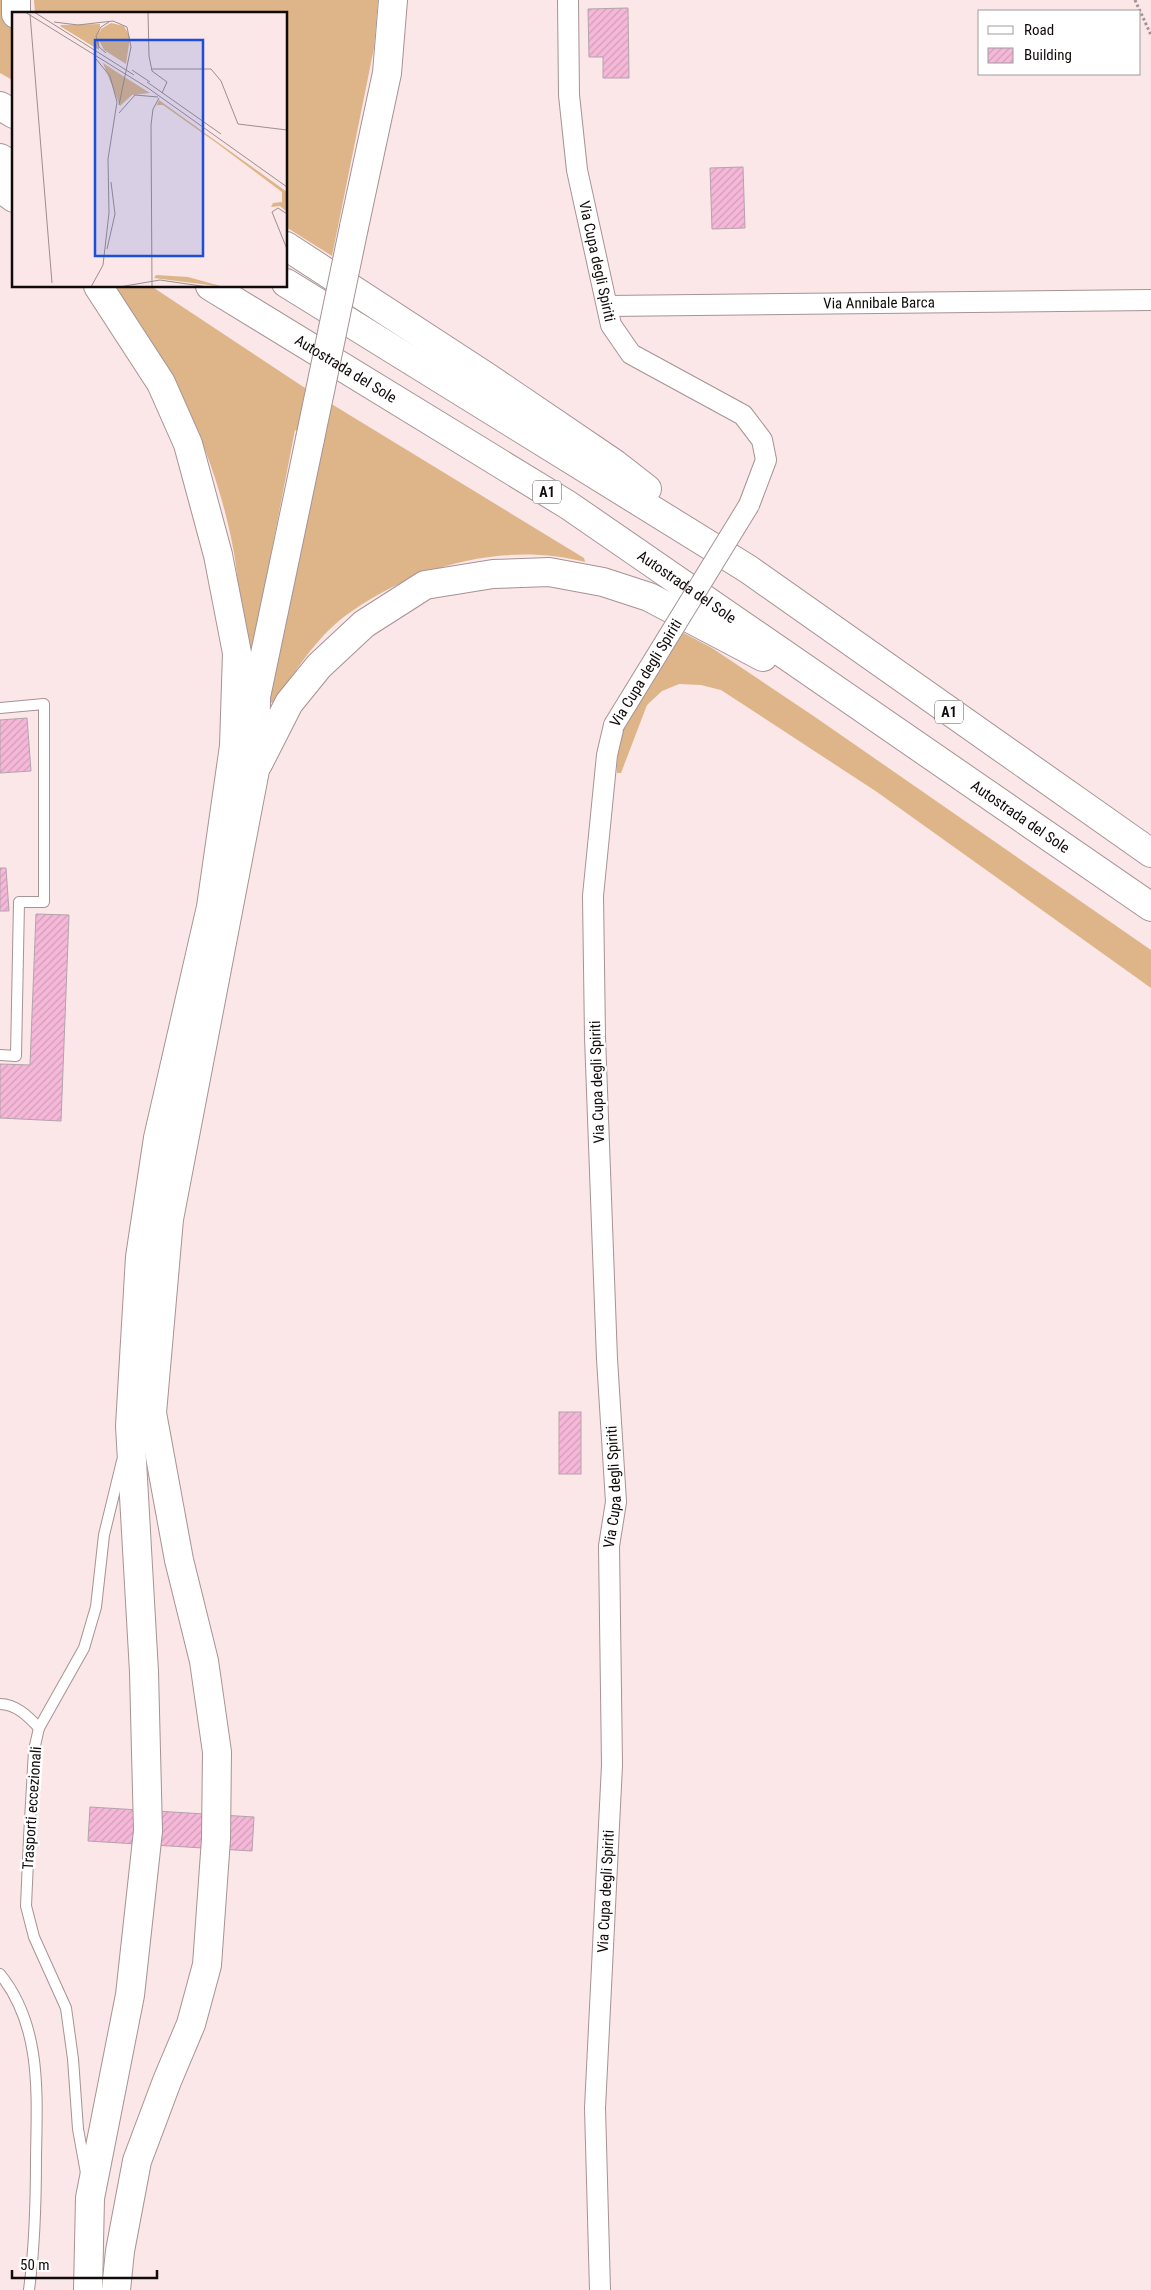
<svg xmlns="http://www.w3.org/2000/svg" width="1151" height="2290" font-family="'Roboto Condensed',sans-serif">
<style>
.grass{fill:#deb588}
.building{fill:url(#building-hatch);stroke:#b4a3ac}
.lines{fill:none;stroke-linecap:round;stroke-linejoin:round}
.service-casing{stroke:#a69394;stroke-width:12}
.minor-casing{stroke:#a69394;stroke-width:22}
.motorway-casing{stroke:#a69394;stroke-width:30}
.path{stroke:#a39395;stroke-width:3;stroke-dasharray:2.5 2.5;stroke-linecap:butt}
.service{stroke:#fff;stroke-width:10}
.minor{stroke:#fff;stroke-width:20}
.motorway{stroke:#fff;stroke-width:28}
.minor-bridge-casing{stroke:#a69394;stroke-width:22;stroke-linecap:butt}
.motorway-bridge-casing{stroke:#a69394;stroke-width:30;stroke-linecap:butt}
.minor-bridge{stroke:#fff;stroke-width:20}
.motorway-bridge{stroke:#fff;stroke-width:28}
.labels{text-anchor:middle;dominant-baseline:central;stroke-width:5;stroke-linejoin:round;paint-order:stroke}
.shield{fill:#fff;stroke:#585454;stroke-width:1}
.shield-label{font-size:14px;font-weight:bold;fill:#100a0a}
.street-label{font-size:15px;fill:#100a0a;stroke:#fff}
.inset-road{fill:none;stroke:#9d8e8f;stroke-width:1}
.view{fill:#1d4ed8;fill-opacity:0.15;stroke:#1d4ed8;stroke-width:2.5}
.inset-edge{fill:none;stroke:#100a0a;stroke-width:2.5}
</style>
<defs>
<pattern id="building-hatch" width="6" height="6" patternUnits="userSpaceOnUse" patternTransform="scale(1.25)"><rect width="6" height="6" fill="#f6b8d8"/><path d="M-1 1l2-2M0 6l6-6M5 7l2-2" fill="none" stroke="#d29db8"/></pattern>
</defs>
<rect width="100%" height="100%" fill="#fbe6e8"/>
<g class="grass">
<path d="M 0,0 L 8,0 L 10,25 L 14,39 L 14,81 L 0,73 Z"/>
<path d="M 34,0 L 378,0 L 374,48 L 332,256 L 286,227 L 286,14 L 35,14 Z"/>
<path d="M 112,286 L 151,286 L 302,386 L 584,558 L 585,562 C 503,541 413,566 345,616 C 316,638 295,671 276,701 L 271,703 L 268,699 L 323,446 L 295,430 L 251,657 C 239,623 240,588 234,553 C 217,457 172,362 112,286 Z"/>
<path d="M 680,631 L 712,648 L 815,717 L 1151,950 L 1151,988 L 877,792 L 721,690 L 701,685 L 679,684 L 662,691 L 647,705 L 621,773 L 617,773 C 615,719 652,675 680,631 Z"/>
</g>
<g class="building">
<path d="M 628,8 L 629,78 L 603,78 L 603,57 L 589,57 L 588,9 Z"/>
<path d="M 743,167 L 745,228 L 712,229 L 710,168 Z"/>
<path d="M 27,718 L 31,771 L 0,773 L 0,720 Z"/>
<path d="M 0,868 L 6,868 L 9,911 L 0,911 Z"/>
<path d="M 36,914 L 69,915 L 61,1121 L 0,1118 L 0,1064 L 30,1065 Z"/>
<rect x="559" y="1412" width="22" height="62"/>
<path d="M 90,1807 L 254,1817 L 252,1851 L 88,1841 Z"/>
</g>
<g class="lines">
<g class="service-casing">
<g id="service">
<path d="M 0,708 L 44,704 L 44,902 L 19,902 L 16,1056 L 0,1055"/>
<path d="M 0,1704 C 16,1704 29,1717 39,1728"/>
<path d="M 0,1974 C 42,2026 37,2094 36,2157 C 36,2202 35,2245 29,2290"/>
<path d="M 86,2173 L 78,2129 L 73,2059 L 66,2008 L 34,1937 L 26,1906 L 29,1838 L 34,1750 L 39,1728 L 84,1648 L 96,1607 L 104,1535 L 122,1461"/>
</g>
</g>
<g class="minor-casing">
<g id="minor">
<path id="s1" d="M 568,0 L 569,95 L 577,170 L 611,325 L 631,354 L 743,415 L 762,440 L 766,460 L 749,505"/>
<path id="s2" d="M 608,306 L 1151,300"/>
<path id="s3" d="M 600,2290 L 595,2108 L 612,1765 L 609,1546 L 616,1502 L 607,1359 L 595,1037 L 593,896 L 607,755 L 614,725"/>
</g>
</g>
<g class="motorway-casing">
<g id="motorway">
<path d="M 16,0 L 16,14"/>
<path d="M 0,106 L 14,114"/>
<path d="M 0,158 L 14,166"/>
<path d="M 0,188 L 14,198"/>
<path d="M 354,227 L 387,73 L 393,0"/>
<path d="M 286,246 L 487,377 L 615,464 L 647,489"/>
<path d="M 286,283 L 748,569 L 1151,853"/>
<path id="s4" d="M 210,286 L 568,505 L 1151,907"/>
<path d="M 252,716 L 310,439"/>
<path d="M 258,764 L 289,703 L 319,666 L 364,624 L 425,585 L 493,574 L 549,572 L 603,582 L 649,597 L 763,657"/>
<path d="M 88,2290 L 90,2198 L 130,1995 L 148,1831 L 144,1672 L 130,1426 L 140,1257 L 158,1138 L 211,907 L 234,746 L 237,653 L 218,555 L 188,444 L 161,383 L 98,286"/>
<path d="M 116,2290 L 120,2251 L 137,2161 L 167,2081 L 191,2024 L 207,1965 L 216,1839 L 217,1752 L 204,1661 L 179,1560 L 152,1413 L 169,1219 L 255,770 L 256,699"/>
</g>
</g>
<path class="path" d="M 1135,0 L 1151,35"/>
<use href="#service" class="service"/>
<use href="#minor" class="minor"/>
<use href="#motorway" class="motorway"/>
<g class="minor-bridge-casing">
<g id="minor-bridge">
<path id="s5" d="M 614,725 L 749,505"/>
</g>
</g>
<g class="motorway-bridge-casing">
<path id="motorway-bridge" d="M 310,439 L 354,227"/>
</g>
<use href="#minor-bridge" class="minor-bridge"/>
<use href="#motorway-bridge" class="motorway-bridge"/>
</g>
<g class="labels">
<g class="shield">
<rect x="533" y="480.5" width="28" height="23" rx="4"/>
<rect x="935" y="700.5" width="28" height="23" rx="4"/>
</g>
<g class="shield-label">
<text x="547" y="492">A1</text>
<text x="949" y="712">A1</text>
</g>
<g class="street-label">
<text stroke="none"><textPath href="#s1" startOffset="264">Via Cupa degli Spiriti</textPath></text>
<text stroke="none"><textPath href="#s2" startOffset="271">Via Annibale Barca</textPath></text>
<text stroke="none"><textPath href="#s4" startOffset="159">Autostrada del Sole</textPath></text>
<text stroke="none"><textPath href="#s4" startOffset="564">Autostrada del Sole</textPath></text>
<text stroke="none"><textPath href="#s5" startOffset="61">Via Cupa degli Spiriti</textPath></text>
<text stroke="none"><textPath href="#s4" startOffset="969">Autostrada del Sole</textPath></text>
<text transform="translate(597 1082) rotate(-92)">Via Cupa degli Spiriti</text>
<text stroke="none"><textPath href="#s3" startOffset="804">Via Cupa degli Spiriti</textPath></text>
<text transform="translate(32 1808) rotate(-86)">Trasporti eccezionali</text>
<text stroke="none"><textPath href="#s3" startOffset="399">Via Cupa degli Spiriti</textPath></text>
</g>
</g>
<g transform="translate(12 12)">
<rect width="275" height="275" fill="#fbe6e8"/>
<path d="M 99,11 L 112,14 L 118,25 L 114,52 L 92,38 L 86,26 L 89,17 ZM 88,12 L 87,38 L 48,14 L 49,13 ZM 91,51 L 111,64 L 138,81 L 120,83 L 108,94 ZM 147,88 L 275,180 L 275,200 L 268,194 L 259,195 L 261,191 L 270,190 L 270,180 L 206,132 L 151,93 L 145,93 L 141,101 ZM 144,263 L 176,265 L 212,275 L 142,266 Z" fill="#deb588"/>
<path class="inset-road" d="M 13,0 L 136,76 L 275,175M 22,0 L 122,63M 136,0 L 137,44 L 140,59 L 155,70 L 150,81M 18,2 L 40,271M 42,10 L 66,13 L 101,9 L 115,15 L 119,35 L 107,93M 94,41 L 87,35 L 84,24 L 89,15 L 97,10M 140,57 L 199,57 L 209,69 L 226,112 L 275,118M 120,58 L 138,70M 135,70 L 209,122M 107,101 L 123,83 L 146,85M 275,202 L 266,196 L 260,200 L 275,237M 95,237 L 103,202 L 99,170M 79,275 L 91,253 L 97,201 L 96,147 L 105,90 L 98,64 L 84,47M 107,275 L 148,268 L 196,275M 140,275 L 139,113 L 141,97 L 147,86"/>
<path class="view" d="M 83,28 L 191,28 L 191,244 L 83,244 Z"/>
<rect width="275" height="275" class="inset-edge"/>
</g>
<rect x="978" y="10" width="162" height="65" fill="#ffffff" stroke="#9f9d9d"/>
<rect x="988" y="26" width="25" height="8" fill="#ffffff" stroke="#9f9d9d"/>
<text x="1024" y="35" font-size="15" fill="#100a0a">Road</text>
<rect x="988" y="48" width="25" height="15" fill="url(#building-hatch)" stroke="#9f9d9d"/>
<text x="1024" y="60" font-size="15" fill="#100a0a">Building</text>
<path d="M12 2270v8h145v-8" fill="none" stroke="#100a0a" stroke-width="2.5"/>
<text x="20" y="2270" font-size="15" fill="#100a0a" stroke="#ffffff" stroke-width="4" paint-order="stroke">50 m</text>
</svg>
